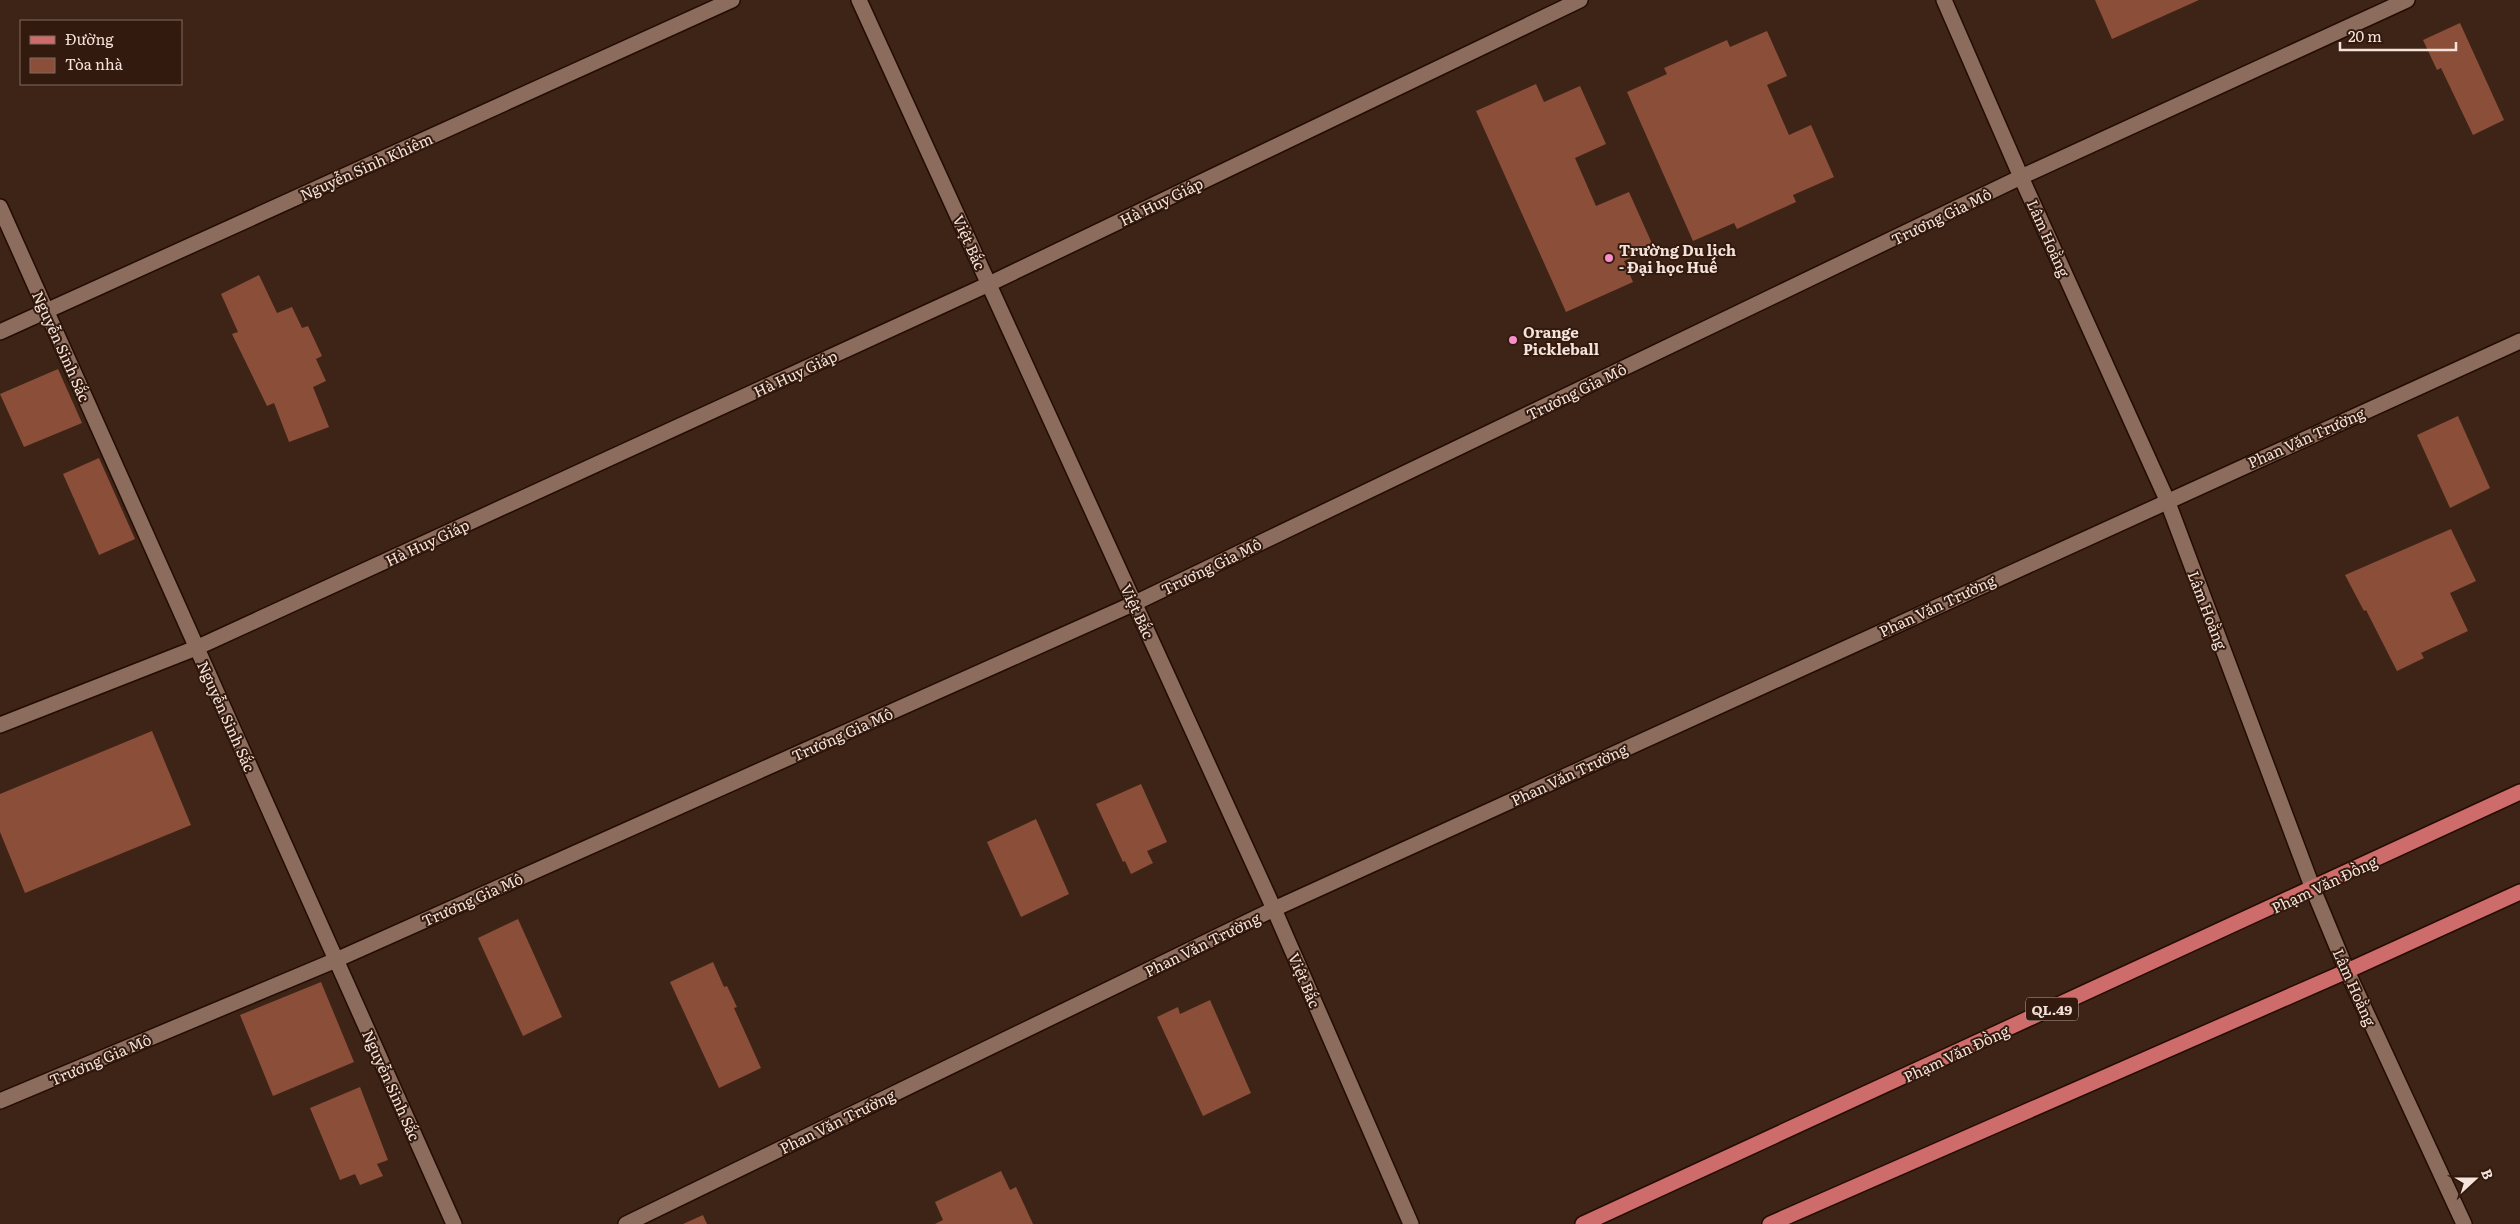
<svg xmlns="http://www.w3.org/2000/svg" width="2520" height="1224" font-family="Literata,serif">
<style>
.building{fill:#8a4e39}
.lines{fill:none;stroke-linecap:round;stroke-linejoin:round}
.minor-casing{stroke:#240c02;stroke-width:18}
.major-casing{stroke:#240c02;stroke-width:18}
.minor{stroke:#8b6c5d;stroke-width:15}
.major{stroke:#cd6c6b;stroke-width:15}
.poi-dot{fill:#f98fca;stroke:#331a0e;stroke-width:2}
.labels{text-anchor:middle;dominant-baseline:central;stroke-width:4;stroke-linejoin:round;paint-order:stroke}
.shield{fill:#331a0e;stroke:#bba79e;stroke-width:1}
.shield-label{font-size:14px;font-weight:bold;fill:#f5e3db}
.street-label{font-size:15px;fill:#f5e3db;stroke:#331a0e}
.poi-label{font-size:15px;font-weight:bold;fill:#f5e3db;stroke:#331a0e;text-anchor:start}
</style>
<rect width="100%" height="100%" fill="#3e2417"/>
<g class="building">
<path d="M 2095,0 L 2199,0 L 2112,39 Z"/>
<path d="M 2460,23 L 2504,120 L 2473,135 L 2441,68 L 2437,70 L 2423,40 Z"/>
<path d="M 1767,31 L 1787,76 L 1767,85 L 1789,135 L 1811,125 L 1834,177 L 1793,195 L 1796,202 L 1737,229 L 1734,223 L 1693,241 L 1627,92 L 1667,74 L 1664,68 L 1727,40 L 1730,47 Z"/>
<path d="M 1536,84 L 1544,102 L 1580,86 L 1606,144 L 1575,158 L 1596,206 L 1629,192 L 1654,248 L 1624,261 L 1633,282 L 1566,312 L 1476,111 Z"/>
<path d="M 259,275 L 277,313 L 292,307 L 302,328 L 308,326 L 322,356 L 316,359 L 326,381 L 313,387 L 329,427 L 289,442 L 274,403 L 267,406 L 232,334 L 238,332 L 221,294 Z"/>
<path d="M 58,369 L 82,423 L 24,447 L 0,394 Z"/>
<path d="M 2458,416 L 2490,488 L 2450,508 L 2417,435 Z"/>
<path d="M 99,458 L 135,539 L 99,555 L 63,474 Z"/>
<path d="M 2451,529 L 2476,581 L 2450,593 L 2468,631 L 2421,653 L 2424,658 L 2397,671 L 2366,610 L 2364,611 L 2345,575 Z"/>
<path d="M 152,731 L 191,825 L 25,893 L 0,832 L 0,794 Z"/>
<path d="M 1141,784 L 1167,842 L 1147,851 L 1153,863 L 1131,874 L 1125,861 L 1123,862 L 1096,804 Z"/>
<path d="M 1036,819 L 1069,894 L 1021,917 L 987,842 Z"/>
<path d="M 518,919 L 562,1017 L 523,1036 L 478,938 Z"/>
<path d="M 713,962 L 724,987 L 727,986 L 737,1007 L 734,1008 L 761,1068 L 719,1088 L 670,982 Z"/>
<path d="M 321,982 L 354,1062 L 273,1096 L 240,1015 Z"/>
<path d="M 1210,1000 L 1251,1093 L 1203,1116 L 1157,1017 L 1178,1007 L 1180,1014 Z"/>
<path d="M 360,1087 L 388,1160 L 377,1164 L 383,1176 L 360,1185 L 355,1174 L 340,1180 L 310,1108 Z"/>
<path d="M 1001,1171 L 1010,1190 L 1016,1187 L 1033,1224 L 935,1224 L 943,1220 L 935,1202 Z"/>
<path d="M 703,1215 L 707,1224 L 683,1224 Z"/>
</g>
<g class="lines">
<g class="minor-casing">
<g id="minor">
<path d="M 859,0 L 1274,909 L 1411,1224"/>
<path d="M 1944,0 L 2021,177 L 2167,500 L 2313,889 L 2347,971 L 2464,1224"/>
<path d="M 0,207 L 454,1224"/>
<path d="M 0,332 L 732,0"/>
<path d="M 0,725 L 196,648 L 989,284 L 1580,0"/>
<path d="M 0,1101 L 336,960 L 1135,603 L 2021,177 L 2407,0"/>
<path d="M 626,1224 L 1274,909 L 2520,341"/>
</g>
</g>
<g class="major-casing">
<g id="major">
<path d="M 1583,1224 L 2520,792"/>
<path d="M 1770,1224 L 2347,971 L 2520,892"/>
</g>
</g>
<use href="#minor" class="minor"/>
<use href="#major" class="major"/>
</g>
<g class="poi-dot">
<circle cx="1609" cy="258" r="5"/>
<circle cx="1513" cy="340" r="5"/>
</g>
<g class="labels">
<rect class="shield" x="2026" y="997.5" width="52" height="23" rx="4"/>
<g class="shield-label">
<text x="2052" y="1009">QL.49</text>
</g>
<g class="street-label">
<text transform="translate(366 166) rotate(-24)">Nguyễn Sinh Khiêm</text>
<text transform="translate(1161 201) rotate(-26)">Hà Huy Giáp</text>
<text transform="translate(1941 216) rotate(-26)">Trương Gia Mô</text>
<text transform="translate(2049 238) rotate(66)">Lâm Hoằng</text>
<text transform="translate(970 242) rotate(66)">Việt Bắc</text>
<text transform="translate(62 346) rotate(66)">Nguyễn Sinh Sắc</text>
<text transform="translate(795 373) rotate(-25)">Hà Huy Giáp</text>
<text transform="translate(1576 391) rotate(-26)">Trương Gia Mô</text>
<text transform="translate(2306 437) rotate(-24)">Phan Văn Trường</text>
<text transform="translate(427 542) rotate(-25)">Hà Huy Giáp</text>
<text transform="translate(1211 566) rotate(-26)">Trương Gia Mô</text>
<text transform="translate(1937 605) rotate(-25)">Phan Văn Trường</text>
<text transform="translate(2208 610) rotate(69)">Lâm Hoằng</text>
<text transform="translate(1138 611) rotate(65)">Việt Bắc</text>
<text transform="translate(227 716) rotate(66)">Nguyễn Sinh Sắc</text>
<text transform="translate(842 734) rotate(-24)">Trương Gia Mô</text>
<text transform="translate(1569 774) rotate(-25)">Phan Văn Trường</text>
<text transform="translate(2324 884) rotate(-25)">Phạm Văn Đồng</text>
<text transform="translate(472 899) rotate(-24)">Trương Gia Mô</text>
<text transform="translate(1202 944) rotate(-26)">Phan Văn Trường</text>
<text transform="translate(1305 980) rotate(67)">Việt Bắc</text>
<text transform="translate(2355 987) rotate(66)">Lâm Hoằng</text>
<text transform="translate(1956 1053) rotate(-25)">Phạm Văn Đồng</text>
<text transform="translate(100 1059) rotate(-23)">Trương Gia Mô</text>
<text transform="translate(392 1085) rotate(66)">Nguyễn Sinh Sắc</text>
<text transform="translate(837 1121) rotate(-26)">Phan Văn Trường</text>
</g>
<g class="poi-label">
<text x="1619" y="249">Trường Du lịch<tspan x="1619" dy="17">- Đại học Huế</tspan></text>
<text x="1523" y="331">Orange<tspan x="1523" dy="17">Pickleball</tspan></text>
</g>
</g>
<rect x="20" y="20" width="162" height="65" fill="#331a0e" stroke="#816a60"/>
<rect x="30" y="36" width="25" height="8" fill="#cd6c6b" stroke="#816a60"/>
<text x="65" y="45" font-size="15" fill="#f5e3db">Đường</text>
<rect x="30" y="58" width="25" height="15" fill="#8a4e39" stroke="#816a60"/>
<text x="65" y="70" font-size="15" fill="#f5e3db">Tòa nhà</text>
<g transform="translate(2475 1179) rotate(69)" stroke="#331a0e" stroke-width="4" paint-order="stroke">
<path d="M0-4L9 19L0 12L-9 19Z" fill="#f5e3db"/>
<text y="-8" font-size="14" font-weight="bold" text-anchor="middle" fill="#f5e3db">B</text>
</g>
<path d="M2340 42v8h116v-8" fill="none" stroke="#f5e3db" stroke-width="2.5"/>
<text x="2348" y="42" font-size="15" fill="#f5e3db" stroke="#331a0e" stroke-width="4" paint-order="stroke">20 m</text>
</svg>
